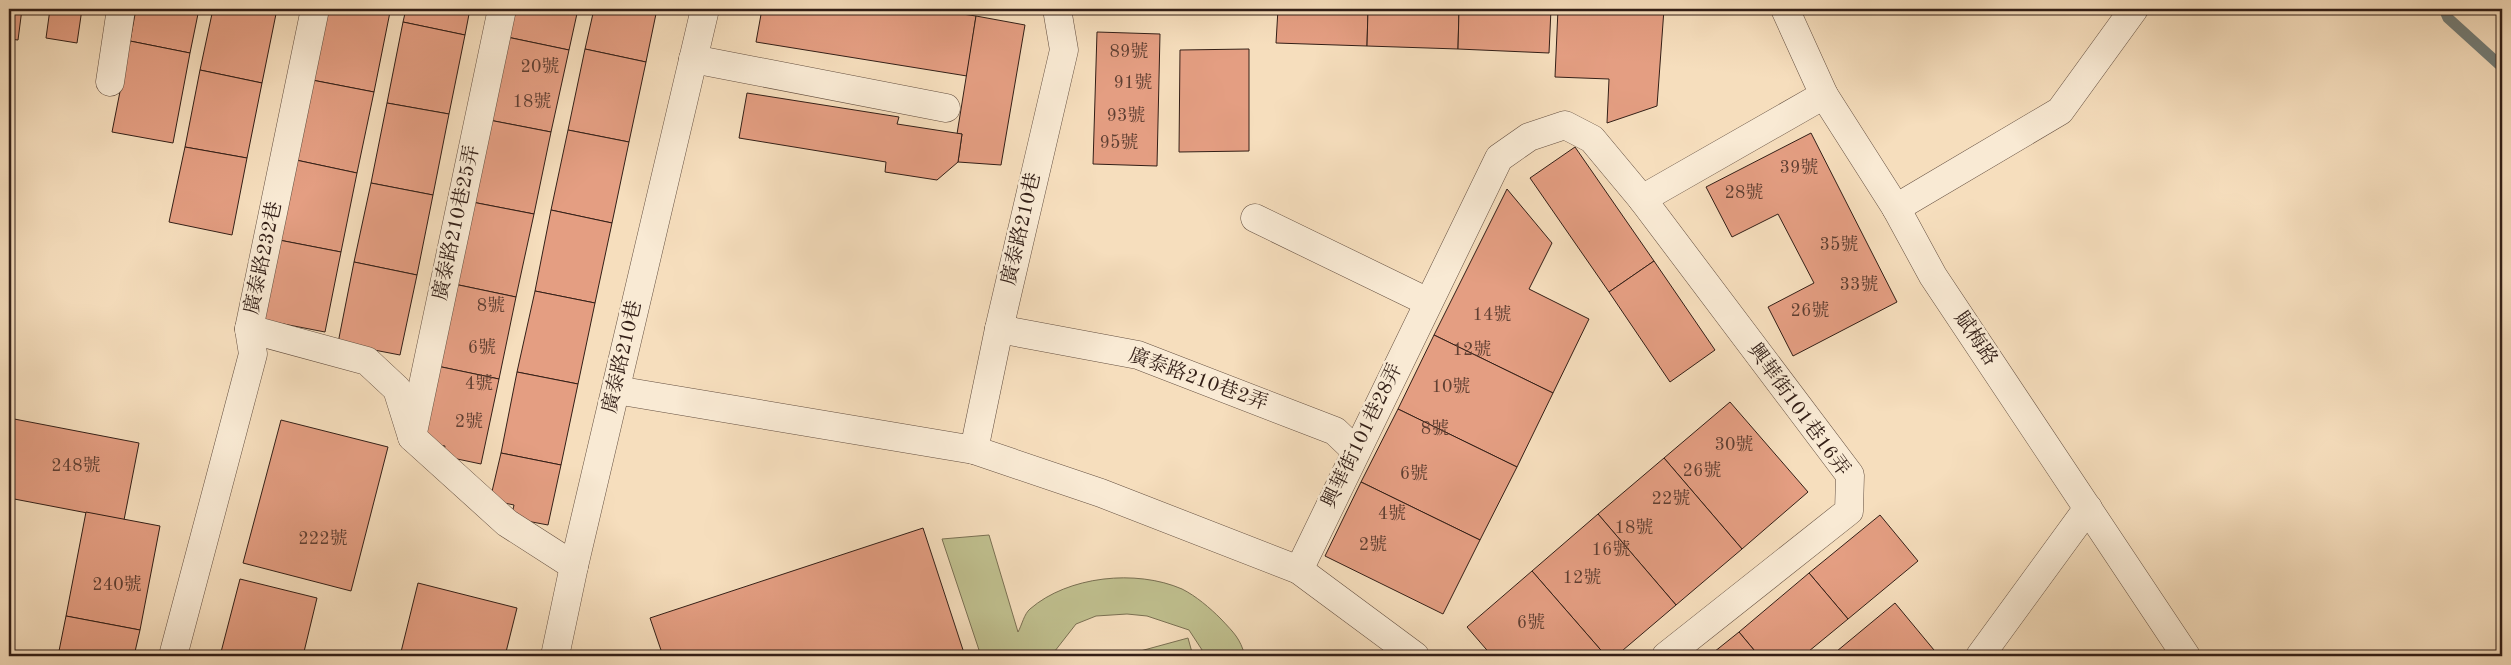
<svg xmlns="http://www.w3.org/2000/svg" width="2511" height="665" font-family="'Old Standard TT','Noto Serif TC',serif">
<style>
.green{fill:#c0c08f;stroke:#7a7053}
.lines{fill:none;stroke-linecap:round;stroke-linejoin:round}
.stream{stroke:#737d78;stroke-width:11}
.building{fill:#e49e82;stroke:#331f17}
.minor-casing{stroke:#644f40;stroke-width:29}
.minor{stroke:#f9ead4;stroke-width:28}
.labels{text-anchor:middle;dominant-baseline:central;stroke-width:5;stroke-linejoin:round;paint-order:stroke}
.number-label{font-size:18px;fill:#5f3f32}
.street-label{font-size:20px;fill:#331f17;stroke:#f9ead4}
</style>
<rect width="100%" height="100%" fill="#f6debd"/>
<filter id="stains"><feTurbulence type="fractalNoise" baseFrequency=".004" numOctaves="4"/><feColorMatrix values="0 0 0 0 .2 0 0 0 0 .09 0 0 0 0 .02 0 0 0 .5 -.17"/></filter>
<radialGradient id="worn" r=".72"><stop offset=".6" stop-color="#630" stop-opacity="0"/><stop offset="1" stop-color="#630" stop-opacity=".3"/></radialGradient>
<g class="green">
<path d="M 989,535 L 1018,632 C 1022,625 1024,614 1030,609 C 1068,576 1136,569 1182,589 C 1196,596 1210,608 1221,619 C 1234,633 1240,638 1245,656 L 1206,656 L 1189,630 L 1147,616 L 1127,614 L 1096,616 L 1076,624 L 1051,656 L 981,656 L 942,539 Z"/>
<path d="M 1188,638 L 1193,656 L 1122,656 Z"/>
</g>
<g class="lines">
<path class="stream" d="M 2444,9 L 2448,18 L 2502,67"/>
</g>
<g class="building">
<path d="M 9,9 L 22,9 L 18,40 L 9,39 Z"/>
<path d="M 50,9 L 110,9 L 109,12 L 82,9 L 77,43 L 46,38 Z"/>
<path d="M 136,9 L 199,9 L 190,53 L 130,41 Z"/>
<path d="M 213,9 L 277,9 L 262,83 L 200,70 Z"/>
<path d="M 326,9 L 372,9 L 390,12 L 374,92 L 312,80 Z"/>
<path d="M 372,9 L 390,9 L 390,12 Z"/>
<path d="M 406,9 L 470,9 L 465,35 L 403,22 Z"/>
<path d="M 513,9 L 578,9 L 569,50 L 507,37 Z"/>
<path d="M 594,9 L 657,9 L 646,62 L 585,49 Z"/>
<path d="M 762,9 L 929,9 L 976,16 L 967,76 L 756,42 Z"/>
<path d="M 1278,9 L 1368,9 L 1367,46 L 1276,43 Z"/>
<path d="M 1368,9 L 1459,9 L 1458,49 L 1367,46 Z"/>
<path d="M 1459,9 L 1551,9 L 1549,53 L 1458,49 Z"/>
<path d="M 1558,9 L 1664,9 L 1657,106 L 1607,123 L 1609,79 L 1555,77 Z"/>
<path d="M 976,16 L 1025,25 L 1001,165 L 958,162 L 962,134 L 957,134 Z"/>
<path d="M 403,22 L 465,35 L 449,114 L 387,103 Z"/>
<path d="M 1097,32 L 1160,34 L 1157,166 L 1093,164 Z"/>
<path d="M 507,37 L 569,50 L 551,132 L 489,120 Z"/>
<path d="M 130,41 L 190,53 L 173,143 L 112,132 Z"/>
<path d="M 585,49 L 646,62 L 629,142 L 568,130 Z"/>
<path d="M 1249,49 L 1249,151 L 1179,152 L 1180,50 Z"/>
<path d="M 200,70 L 262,83 L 247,158 L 185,147 Z"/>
<path d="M 312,80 L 374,92 L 357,173 L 296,160 Z"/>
<path d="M 747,93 L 899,117 L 897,124 L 962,134 L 958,162 L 937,180 L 885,172 L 886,162 L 739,138 Z"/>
<path d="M 387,103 L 449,114 L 433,195 L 371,183 Z"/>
<path d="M 489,120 L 551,132 L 534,214 L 472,202 Z"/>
<path d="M 568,130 L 629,142 L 612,223 L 551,210 Z"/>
<path d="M 1811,133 L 1897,302 L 1793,356 L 1768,307 L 1814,283 L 1778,214 L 1732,237 L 1706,187 Z"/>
<path d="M 185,147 L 247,158 L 232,235 L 169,222 Z"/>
<path d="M 1575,147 L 1654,261 L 1609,292 L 1530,178 Z"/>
<path d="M 296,160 L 357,173 L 341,252 L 279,240 Z"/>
<path d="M 371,183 L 433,195 L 417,275 L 354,262 Z"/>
<path d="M 1507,189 L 1552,243 L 1529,289 L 1589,319 L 1553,393 L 1434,335 Z"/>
<path d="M 472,202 L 534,214 L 516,297 L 454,284 Z"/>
<path d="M 551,210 L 612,223 L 595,303 L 535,291 Z"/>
<path d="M 279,240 L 341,252 L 325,332 L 263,320 Z"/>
<path d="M 1654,261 L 1715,350 L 1670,382 L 1609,292 Z"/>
<path d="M 354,262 L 417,275 L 400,355 L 338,343 Z"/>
<path d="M 454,284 L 516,297 L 499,379 L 437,366 Z"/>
<path d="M 535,291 L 595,303 L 578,384 L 517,372 Z"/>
<path d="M 1434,335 L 1553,393 L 1517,467 L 1398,409 Z"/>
<path d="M 437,366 L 499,379 L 481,464 L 443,456 L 445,446 L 421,442 Z"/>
<path d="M 517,372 L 578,384 L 561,465 L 501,453 Z"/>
<path d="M 1730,402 L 1808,492 L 1742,549 L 1664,458 Z"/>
<path d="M 1398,409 L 1517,467 L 1480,540 L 1361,482 Z"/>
<path d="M 9,418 L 139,443 L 124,520 L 9,498 Z"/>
<path d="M 281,420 L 388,447 L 351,591 L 243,563 Z"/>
<path d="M 501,453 L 561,465 L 548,525 L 511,518 L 514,505 L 490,500 Z"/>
<path d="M 1664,458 L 1742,549 L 1676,605 L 1598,514 Z"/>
<path d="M 1361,482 L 1480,540 L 1443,614 L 1325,556 Z"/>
<path d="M 9,498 L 12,498 L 9,517 Z"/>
<path d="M 86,512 L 160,526 L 140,630 L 66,616 Z"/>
<path d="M 1598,514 L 1676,605 L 1616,656 L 1606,656 L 1532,571 Z"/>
<path d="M 1880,515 L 1918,561 L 1848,619 L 1809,573 Z"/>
<path d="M 923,528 L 965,656 L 663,656 L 650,618 Z"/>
<path d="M 1532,571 L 1606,656 L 1492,656 L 1467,627 Z"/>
<path d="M 1809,573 L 1848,619 L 1803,656 L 1759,656 L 1739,632 Z"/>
<path d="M 240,579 L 317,598 L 303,656 L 220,656 Z"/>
<path d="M 418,583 L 517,608 L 505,656 L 400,656 Z"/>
<path d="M 1895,603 L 1934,650 L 1926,656 L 1831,656 Z"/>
<path d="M 66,616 L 140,630 L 134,656 L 58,656 Z"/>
<path d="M 1739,632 L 1759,656 L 1709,656 Z"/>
</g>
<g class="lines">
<g class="minor-casing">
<g id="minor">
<path d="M 1785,9 L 1824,95 L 1896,208 L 1933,276 L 2186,656"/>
<path d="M 693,59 L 946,108"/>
<path d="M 110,82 L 121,9"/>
<path d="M 1642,199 L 1824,95"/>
<path d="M 1896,208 L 2060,111 L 2134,9"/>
<path d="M 1255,218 L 1428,302"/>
<path d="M 249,329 L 367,361 L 397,389 L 412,437 L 507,523 L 574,566"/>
<path d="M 999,329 L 1138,355 L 1335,431 L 1356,451"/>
<path d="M 616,390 L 974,450 L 1101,493 L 1299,570 L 1415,656"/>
<path d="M 412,437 L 502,9"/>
<path d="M 974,450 L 999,329 L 1064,50 L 1057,9"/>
<path d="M 1299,570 L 1499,158 L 1529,137 L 1565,125 L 1592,139 L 1642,199 L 1850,475 L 1849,511 L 1666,656"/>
<path d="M 173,656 L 253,354 L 249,329 L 315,9"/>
<path d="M 555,656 L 574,566 L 705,9"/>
<path d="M 1980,656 L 2088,508"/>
</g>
</g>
<use href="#minor" class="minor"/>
</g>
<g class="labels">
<g class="number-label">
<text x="1129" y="52">89號</text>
<text x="540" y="67">20號</text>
<text x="1133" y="83">91號</text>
<text x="532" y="102">18號</text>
<text x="1126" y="116">93號</text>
<text x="1119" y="143">95號</text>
<text x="1799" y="168">39號</text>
<text x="1744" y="193">28號</text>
<text x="1839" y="245">35號</text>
<text x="1859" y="285">33號</text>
<text x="491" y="306">8號</text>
<text x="1810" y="311">26號</text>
<text x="1492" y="315">14號</text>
<text x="482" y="348">6號</text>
<text x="1472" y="350">12號</text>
<text x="479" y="384">4號</text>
<text x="1451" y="387">10號</text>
<text x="469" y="422">2號</text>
<text x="1435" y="429">8號</text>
<text x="1734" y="445">30號</text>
<text x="76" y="466">248號</text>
<text x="1702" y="471">26號</text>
<text x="1414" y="474">6號</text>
<text x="1671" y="499">22號</text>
<text x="1392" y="514">4號</text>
<text x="1634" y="528">18號</text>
<text x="323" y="539">222號</text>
<text x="1373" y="545">2號</text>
<text x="1611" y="550">16號</text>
<text x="1582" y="578">12號</text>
<text x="117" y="585">240號</text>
<text x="1531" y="623">6號</text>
</g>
<g class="street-label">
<text transform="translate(457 223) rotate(-78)">廣泰路210巷25弄</text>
<text transform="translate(1022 229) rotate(-77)">廣泰路210巷</text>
<text transform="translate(264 258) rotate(-78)">廣泰路232巷</text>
<text transform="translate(1975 339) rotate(56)">賦梅路</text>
<text transform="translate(623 357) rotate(-77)">廣泰路210巷</text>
<text transform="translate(1198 380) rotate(20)">廣泰路210巷2弄</text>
<text transform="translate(1798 410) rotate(54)">興華街101巷16弄</text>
<text transform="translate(1363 436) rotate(-64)">興華街101巷28弄</text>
</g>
</g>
<rect width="2511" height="665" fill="none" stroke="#f6debd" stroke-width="30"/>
<rect x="10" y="10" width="2491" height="645" fill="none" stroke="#331f17" stroke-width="2.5"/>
<rect x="15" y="15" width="2481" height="635" fill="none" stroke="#331f17"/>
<rect width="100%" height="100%" filter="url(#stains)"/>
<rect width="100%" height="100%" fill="url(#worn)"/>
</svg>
